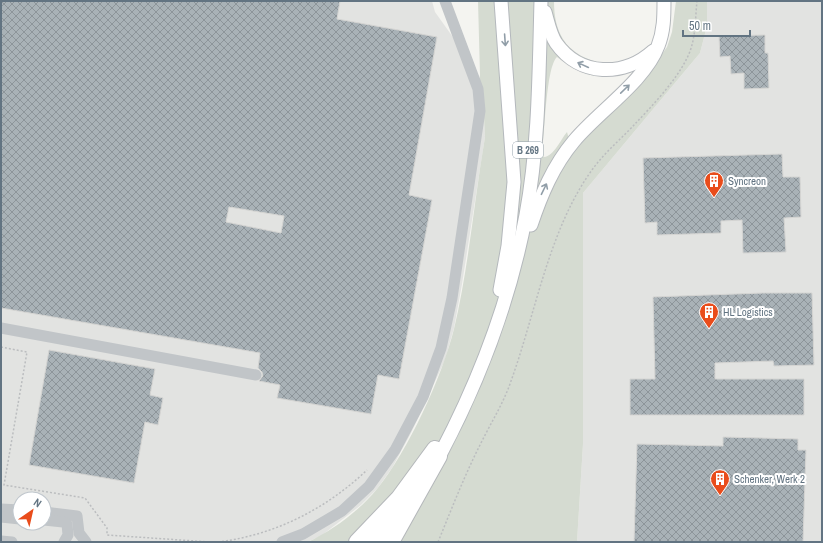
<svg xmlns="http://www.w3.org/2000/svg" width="823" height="543" font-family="'Archivo Narrow',sans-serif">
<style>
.built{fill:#e2e3e1;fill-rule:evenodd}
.grass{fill:#d5dbd1}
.building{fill:url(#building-cross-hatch);stroke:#d5d5d3;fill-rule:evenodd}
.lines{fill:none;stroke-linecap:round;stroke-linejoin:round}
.major-casing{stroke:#b4b8bc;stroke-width:15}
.highway-casing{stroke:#b4b7ba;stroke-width:18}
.path{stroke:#bbbdbf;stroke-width:1.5;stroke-dasharray:2 2;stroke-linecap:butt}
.minor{stroke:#c1c5c8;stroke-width:11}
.major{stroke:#fff;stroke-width:13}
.highway{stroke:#fff;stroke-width:16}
.oneway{stroke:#919ea8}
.labels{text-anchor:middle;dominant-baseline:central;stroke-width:4;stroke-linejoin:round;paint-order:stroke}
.shield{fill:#fff;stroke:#919ea8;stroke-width:1}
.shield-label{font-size:10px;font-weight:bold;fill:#627482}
.poi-label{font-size:11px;fill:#627482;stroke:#fff;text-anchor:start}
</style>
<defs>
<pattern id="building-cross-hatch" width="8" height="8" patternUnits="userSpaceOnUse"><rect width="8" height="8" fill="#a9b2b7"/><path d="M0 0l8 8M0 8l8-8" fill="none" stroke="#8d959a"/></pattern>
</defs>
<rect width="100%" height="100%" fill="#f4f4f0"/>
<g class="built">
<path d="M 1,1 L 432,1 L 435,12 L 475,68 L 484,117 L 485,137 L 462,284 L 454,328 L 445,360 L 411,433 L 392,468 L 377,489 L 361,505 L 321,536 L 307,542 L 1,542 ZM 20,499 L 44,499 L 44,523 L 20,523 Z"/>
<path d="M 707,1 L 822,1 L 822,542 L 577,542 L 583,444 L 583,193 L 700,53 L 707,26 Z"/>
</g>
<path class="grass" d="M 478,1 L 554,1 C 554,32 565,53 597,62 L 595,76 C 580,73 569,66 557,57 C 546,67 545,133 542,151 L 544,157 C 554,156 561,139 567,132 L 573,153 L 593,130 L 655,64 L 667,47 L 672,32 L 676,1 L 707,1 L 707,26 L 700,53 L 583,193 L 583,444 L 577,542 L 308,542 C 333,530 359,511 377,489 C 408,451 442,377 454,329 C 469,266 474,201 485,137 L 484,117 L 479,83 L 480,75 Z"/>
<g class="building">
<path d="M 1,1 L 340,1 L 337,19 L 437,37 L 409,195 L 432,200 L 399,379 L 378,375 L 371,414 L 277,398 L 280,385 L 259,381 L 263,376 L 262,372 L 258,368 L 260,353 L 1,308 ZM 229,207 L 284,216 L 281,233 L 226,222 Z"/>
<path d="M 765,35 L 765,53 L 768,53 L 769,88 L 744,89 L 744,73 L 731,74 L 730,56 L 720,57 L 719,36 Z"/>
<path d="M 782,154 L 783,177 L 800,177 L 801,217 L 784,218 L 786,252 L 743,253 L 742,220 L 721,221 L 721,233 L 657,235 L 657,222 L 645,223 L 643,158 Z"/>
<path d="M 763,293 L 812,293 L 814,365 L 774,366 L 773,361 L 715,363 L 715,379 L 804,379 L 804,415 L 630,415 L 630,379 L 655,379 L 653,297 Z"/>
<path d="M 49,350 L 155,369 L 150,395 L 163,398 L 158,425 L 145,422 L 134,483 L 29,465 Z"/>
<path d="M 723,437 L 798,439 L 798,450 L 806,450 L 803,542 L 634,542 L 637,444 L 723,446 Z"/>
</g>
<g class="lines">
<g class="major-casing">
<g id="major">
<path d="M 545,12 C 548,22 550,34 556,43 C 580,77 624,77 653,51"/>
<path d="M 531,225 C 541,195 553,166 574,141 C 598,112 645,81 658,46 C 664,31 664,16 664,1"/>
<path d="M 500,290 L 508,246 L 514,182 L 501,1"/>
<path d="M 441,453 C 481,377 510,300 526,215 C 539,145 539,72 541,1"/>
</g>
</g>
<g class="highway-casing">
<g id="highway">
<path d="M 357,542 L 399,498 L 435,449"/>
<path d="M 376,542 L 414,495"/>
<path d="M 391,542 L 439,456"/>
</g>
</g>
<g class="path">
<path d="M 1,347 L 27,352 L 4,485 L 85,498 L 107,528 L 107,535 L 210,542"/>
<path d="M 218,542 C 275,535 326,509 367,470"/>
<path d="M 438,542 C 452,508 465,474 482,441 C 492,421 504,402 511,381 C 536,312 549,229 592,170 C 604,153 620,140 634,125 C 651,107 676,81 687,58 C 696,41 695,20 697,1"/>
</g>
<g class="minor">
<path d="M 1,328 L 256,375"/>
<path d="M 1,509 L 20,510"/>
<path d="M 44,512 L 77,516 L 79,533 L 86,542"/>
<path d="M 1,517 L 20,519"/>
<path d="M 44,520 L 63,522 L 67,524 L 68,535 L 64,542"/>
<path d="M 1,541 L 12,542"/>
<path d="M 282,542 L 303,534 L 342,511 L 369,486 L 395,450 L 423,397 L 441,348 L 452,298 L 480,111 L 478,89 L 445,1"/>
</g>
<use href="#major" class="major"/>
<use href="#highway" class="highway"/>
</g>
<defs><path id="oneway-shaft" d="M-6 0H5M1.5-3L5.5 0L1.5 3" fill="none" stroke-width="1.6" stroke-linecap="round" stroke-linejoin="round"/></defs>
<g class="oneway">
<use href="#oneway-shaft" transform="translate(505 40) rotate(86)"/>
<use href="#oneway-shaft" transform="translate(583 65) rotate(-155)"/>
<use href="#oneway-shaft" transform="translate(625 89) rotate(-44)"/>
<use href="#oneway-shaft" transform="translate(544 189) rotate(-64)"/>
</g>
<defs>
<g id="building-pin" transform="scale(1)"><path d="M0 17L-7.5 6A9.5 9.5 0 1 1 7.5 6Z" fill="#e94c1b" stroke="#fff"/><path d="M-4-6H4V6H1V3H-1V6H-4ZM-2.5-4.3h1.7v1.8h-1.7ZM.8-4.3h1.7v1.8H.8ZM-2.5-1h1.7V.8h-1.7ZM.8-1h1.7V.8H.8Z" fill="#fff"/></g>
</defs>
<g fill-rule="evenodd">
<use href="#building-pin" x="714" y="181"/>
<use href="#building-pin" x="709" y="312"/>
<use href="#building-pin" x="720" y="479"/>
</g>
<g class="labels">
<rect class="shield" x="513" y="142" width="30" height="16" rx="3"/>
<g class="shield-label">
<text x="528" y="150">B 269</text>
</g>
<g class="poi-label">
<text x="728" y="181">Syncreon</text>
<text x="723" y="312">HL Logistics</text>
<text x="734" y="479">Schenker, Werk 2</text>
</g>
</g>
<rect width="823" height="543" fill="none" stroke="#627482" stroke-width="4"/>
<g transform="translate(32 511) rotate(34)"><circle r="19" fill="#ffffff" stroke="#c0c7cd"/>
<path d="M0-3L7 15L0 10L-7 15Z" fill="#e94c1b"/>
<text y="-6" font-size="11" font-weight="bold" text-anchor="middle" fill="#627482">N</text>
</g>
<path d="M683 30v6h67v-6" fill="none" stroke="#627482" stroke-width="2"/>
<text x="689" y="30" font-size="12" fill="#627482" stroke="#ffffff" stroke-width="3" paint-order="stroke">50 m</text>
</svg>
